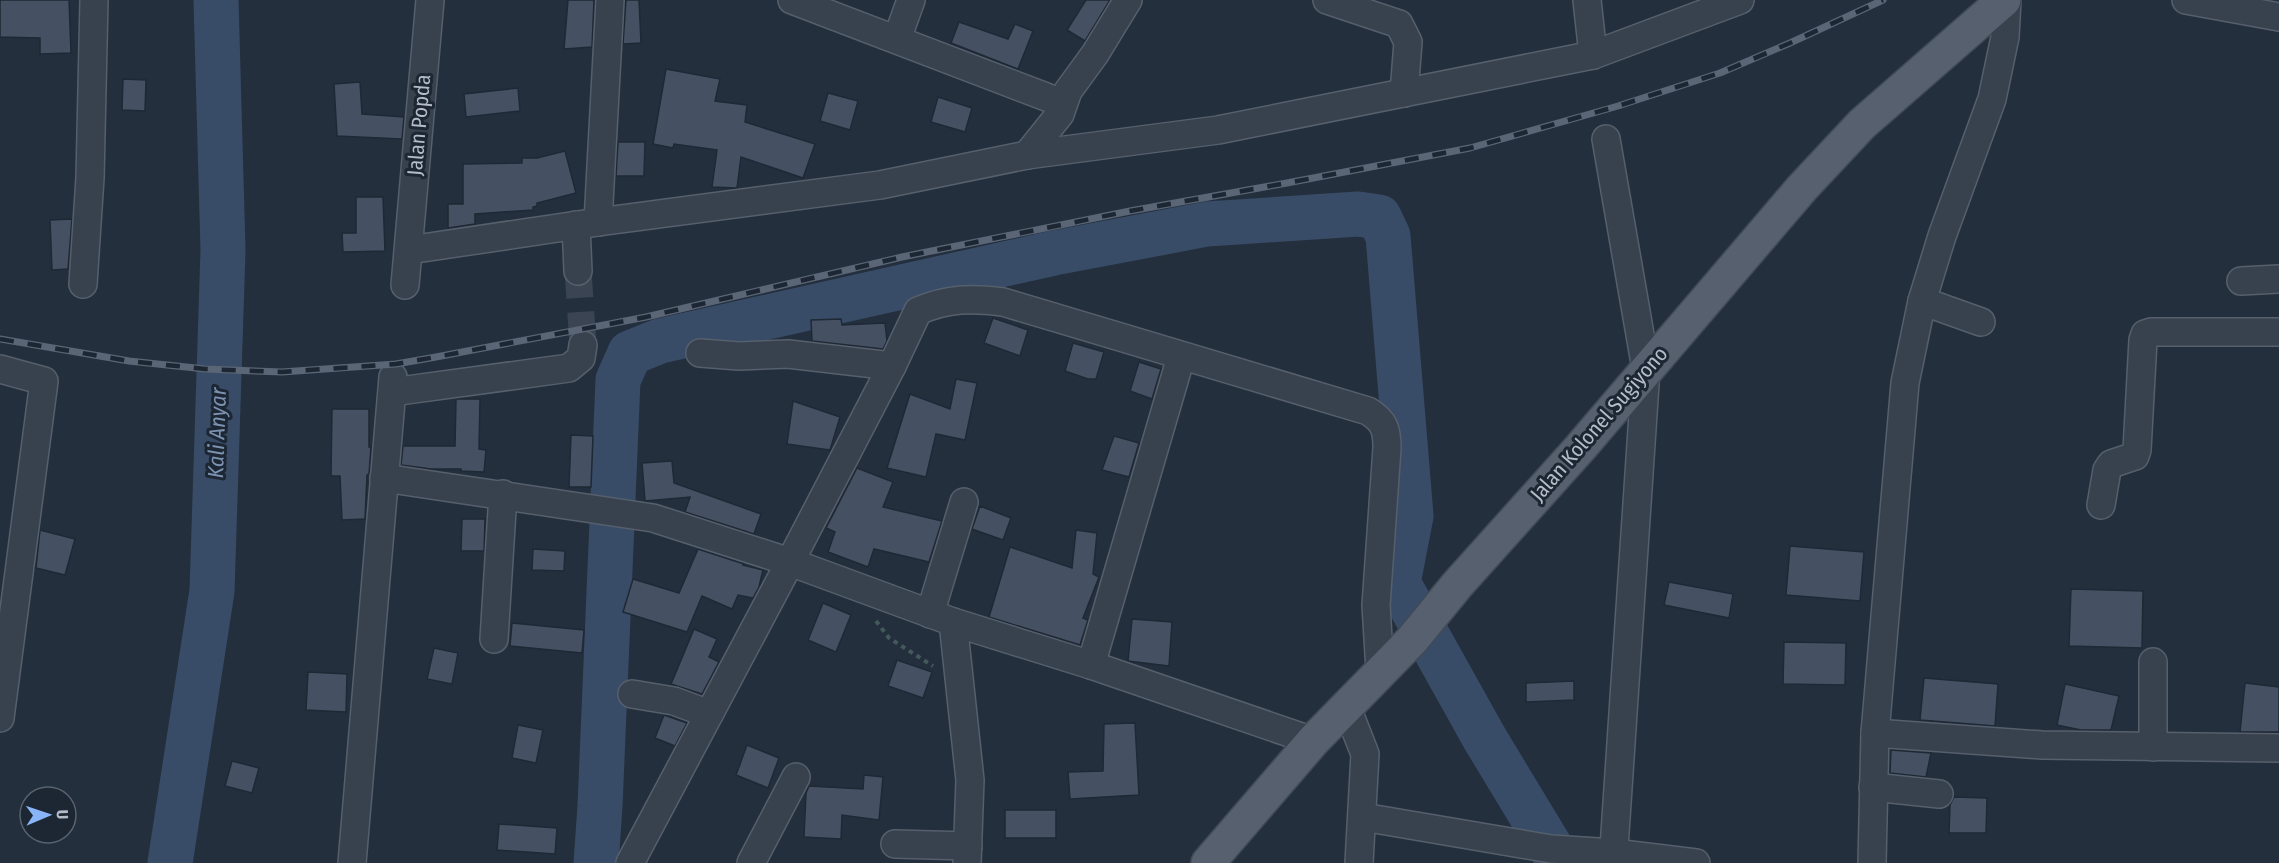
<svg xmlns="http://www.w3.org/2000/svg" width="2279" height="863" font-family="'Fira Sans Condensed',sans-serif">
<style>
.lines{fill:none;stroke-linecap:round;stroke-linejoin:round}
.river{stroke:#394c67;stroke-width:45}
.building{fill:#455162;stroke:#1f2835;stroke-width:1.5}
.minor-tunnel{stroke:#3a4453;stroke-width:27;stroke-dasharray:27 14;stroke-linecap:butt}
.minor-casing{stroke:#565f6c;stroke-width:30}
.major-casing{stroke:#414a57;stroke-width:36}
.path{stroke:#44595c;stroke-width:4;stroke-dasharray:4.5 4.5;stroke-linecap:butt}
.minor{stroke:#38414e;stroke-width:27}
.major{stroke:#56606e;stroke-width:33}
.rail-casing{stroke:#5a6575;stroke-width:7}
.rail{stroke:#1d2633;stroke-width:4.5;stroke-dasharray:14;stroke-linecap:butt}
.labels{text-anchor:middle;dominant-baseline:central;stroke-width:6;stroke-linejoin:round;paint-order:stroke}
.street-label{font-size:21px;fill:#b4bcc9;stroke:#1d2633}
.water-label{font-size:22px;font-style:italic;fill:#7c92b1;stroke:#1d2633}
</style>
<rect width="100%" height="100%" fill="#242f3e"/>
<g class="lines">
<g class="river">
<path d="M 170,863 L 212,591 L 223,250 L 216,0"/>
<path d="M 596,863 L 600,806 L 618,380 L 630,353 L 660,341 L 1054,253 L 1207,224 L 1358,214 L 1379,217 L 1388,236 L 1411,516 L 1398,583 L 1485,739 L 1560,863"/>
</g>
</g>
<g class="building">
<path d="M 0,0 L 69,0 L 71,53 L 40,54 L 40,38 L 0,37 Z"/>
<path d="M 568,0 L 594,0 L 592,47 L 564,49 Z"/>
<path d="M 626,0 L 639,0 L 641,43 L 623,44 Z"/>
<path d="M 1086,0 L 1110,0 L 1085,41 L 1067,30 Z"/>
<path d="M 959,22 L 1008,39 L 1015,24 L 1033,31 L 1018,69 L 951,43 Z"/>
<path d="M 666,69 L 720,79 L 715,101 L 747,105 L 745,122 L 815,144 L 803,178 L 741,157 L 737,188 L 712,187 L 717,150 L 674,144 L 673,148 L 653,144 Z"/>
<path d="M 123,79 L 146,80 L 145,111 L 122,110 Z"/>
<path d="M 360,82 L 362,114 L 404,117 L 402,139 L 337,136 L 334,84 Z"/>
<path d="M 518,88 L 520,111 L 466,117 L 464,94 Z"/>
<path d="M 828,93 L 858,101 L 850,130 L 820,121 Z"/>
<path d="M 938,97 L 972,108 L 965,132 L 931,122 Z"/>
<path d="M 618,142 L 645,142 L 644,176 L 616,176 Z"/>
<path d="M 565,151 L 576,193 L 537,203 L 537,206 L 533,207 L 533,210 L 475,214 L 475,224 L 448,228 L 448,204 L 463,204 L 463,164 L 522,163 L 522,158 L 537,158 Z"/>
<path d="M 356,197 L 383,197 L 385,251 L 343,252 L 342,233 L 356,233 Z"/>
<path d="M 72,219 L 68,269 L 52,270 L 50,220 Z"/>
<path d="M 993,318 L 1028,330 L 1020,356 L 984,343 Z"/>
<path d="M 841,319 L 842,325 L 885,323 L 887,341 L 883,349 L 812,341 L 811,320 Z"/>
<path d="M 1073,343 L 1104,352 L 1096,379 L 1088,379 L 1065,371 Z"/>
<path d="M 1139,362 L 1161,369 L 1152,399 L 1130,391 Z"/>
<path d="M 956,379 L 977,383 L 965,440 L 936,434 L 926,477 L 887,468 L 910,394 L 950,409 Z"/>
<path d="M 456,399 L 480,399 L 479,449 L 486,450 L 484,472 L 461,471 L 461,469 L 431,469 L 401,465 L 403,446 L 455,446 Z"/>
<path d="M 793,401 L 840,417 L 830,450 L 787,444 Z"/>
<path d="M 332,409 L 369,409 L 369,447 L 371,447 L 369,474 L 367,475 L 365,519 L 342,520 L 340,476 L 331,476 Z"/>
<path d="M 571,435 L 593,436 L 591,487 L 569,487 Z"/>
<path d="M 1114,436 L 1139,443 L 1129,477 L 1102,470 Z"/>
<path d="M 672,461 L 674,483 L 761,514 L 754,534 L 685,512 L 690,497 L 645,501 L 642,463 Z"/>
<path d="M 857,468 L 893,482 L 883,507 L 942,521 L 929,562 L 874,549 L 868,567 L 828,552 L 835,532 L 826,528 Z"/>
<path d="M 980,506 L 1011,518 L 1003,540 L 972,529 Z"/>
<path d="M 462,519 L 485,519 L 484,551 L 461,551 Z"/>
<path d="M 40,530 L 75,539 L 65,575 L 36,568 Z"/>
<path d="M 1076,530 L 1097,533 L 1093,574 L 1099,577 L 1083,618 L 1088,620 L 1080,645 L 989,617 L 1010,547 L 1072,568 Z"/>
<path d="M 1790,546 L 1864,552 L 1860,601 L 1786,595 Z"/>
<path d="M 533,549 L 565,551 L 564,571 L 532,570 Z"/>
<path d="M 698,549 L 744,564 L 743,565 L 763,570 L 759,587 L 753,598 L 738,595 L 732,609 L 702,596 L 687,632 L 623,612 L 633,579 L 679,593 Z"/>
<path d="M 1669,582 L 1733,594 L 1729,618 L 1664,605 Z"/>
<path d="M 2071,589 L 2143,591 L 2142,648 L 2069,646 Z"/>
<path d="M 823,603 L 851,615 L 836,652 L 808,640 Z"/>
<path d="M 1132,619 L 1172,622 L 1169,666 L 1128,661 Z"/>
<path d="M 512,623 L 584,630 L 582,653 L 510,646 Z"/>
<path d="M 694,629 L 717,639 L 709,657 L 719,662 L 702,694 L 671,684 Z"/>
<path d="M 1784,642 L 1846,643 L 1845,685 L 1783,684 Z"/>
<path d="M 434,648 L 458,653 L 452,684 L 427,679 Z"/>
<path d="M 897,660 L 932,672 L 923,698 L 888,686 Z"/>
<path d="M 308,672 L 347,674 L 346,712 L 306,710 Z"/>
<path d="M 1924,678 L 1998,684 L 1995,726 L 1920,720 Z"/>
<path d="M 1574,681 L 1574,700 L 1526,702 L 1526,683 Z"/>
<path d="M 2245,683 L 2279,687 L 2279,732 L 2240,732 Z"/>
<path d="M 2065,684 L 2119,696 L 2111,730 L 2081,730 L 2057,725 Z"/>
<path d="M 664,715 L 687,723 L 675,746 L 655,738 Z"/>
<path d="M 1135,723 L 1139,795 L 1070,799 L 1068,772 L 1103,771 L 1104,724 Z"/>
<path d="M 518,725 L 543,730 L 536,763 L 512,758 Z"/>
<path d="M 747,745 L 779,758 L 768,788 L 736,775 Z"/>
<path d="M 1891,750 L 1931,753 L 1926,777 L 1890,773 Z"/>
<path d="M 232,761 L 259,768 L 252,793 L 225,786 Z"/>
<path d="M 864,775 L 883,777 L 879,820 L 842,815 L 841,839 L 804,837 L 806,793 L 809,786 L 863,789 Z"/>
<path d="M 1954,797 L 1987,798 L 1986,833 L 1949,833 L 1950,805 Z"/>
<rect x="1005" y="810" width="51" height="28"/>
<path d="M 499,824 L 557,828 L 555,854 L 497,850 Z"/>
</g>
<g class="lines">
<path class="minor-tunnel" d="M 578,271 L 583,345"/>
<g class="minor-casing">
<g id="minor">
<path d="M 792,0 L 1062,103"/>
<path d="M 1327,0 L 1399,24 L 1408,42 L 1404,93"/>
<path d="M 1587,0 L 1593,55"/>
<path d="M 2186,0 L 2279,17"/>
<path d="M 897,39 L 911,0"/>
<path d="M 1606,139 L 1646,369 L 1613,863"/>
<path d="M 1027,155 L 1060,114 L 1068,91 L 1095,54 L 1128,0"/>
<path d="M 598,222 L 610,0"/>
<path d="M 576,225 L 578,271"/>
<path d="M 409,250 L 598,222 L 880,185 L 1027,155 L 1218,130 L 1593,55 L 1740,0"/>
<path d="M 2241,281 L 2279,279"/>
<path d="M 83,284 L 90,178 L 94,0"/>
<path d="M 405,285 L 430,0"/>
<path d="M 1922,301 L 1981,322"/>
<path d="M 700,353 L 739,356 L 788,354 L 892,366"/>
<path d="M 0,369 L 44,381 L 0,718"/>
<path d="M 392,392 L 569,368 L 581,358 L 583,345"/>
<path d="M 384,478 L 653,518 L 790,562 L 953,622 L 1091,665 L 1313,741"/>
<path d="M 2101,505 L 2107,470 L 2111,464 L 2135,456 L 2137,450 L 2143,340 L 2145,334 L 2151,332 L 2279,332"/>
<path d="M 930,614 L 964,502"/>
<path d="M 953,622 L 970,780 L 967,863"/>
<path d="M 494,639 L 503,494"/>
<path d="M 2153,662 L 2153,747"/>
<path d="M 1091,665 L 1181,357"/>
<path d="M 632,694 L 674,701 L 709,714"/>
<path d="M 1347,708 L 1365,754 L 1359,863"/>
<path d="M 1875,733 L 2042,745 L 2279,748"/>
<path d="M 1873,787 L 1939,794"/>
<path d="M 1363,817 L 1551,849 L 1614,853 L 1696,863"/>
<path d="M 895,844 L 968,846"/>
<path d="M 352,863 L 393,377"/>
<path d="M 630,863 L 790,562 L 892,366 L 918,311 C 948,298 972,298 1003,302 L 1368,411 C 1384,421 1387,429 1387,448 L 1376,605 L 1380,671"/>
<path d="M 751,863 L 796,777"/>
<path d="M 1872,863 L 1875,733 L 1905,383 L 1922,301 L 1942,236 L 1992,99 L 2005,37 L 2007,0"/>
</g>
</g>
<g class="major-casing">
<path id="major" d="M 1208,863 L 1313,741 L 1412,640 L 1457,585 L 1580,448 L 1802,188 L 1862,124 L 2004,0"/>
</g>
<path class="path" d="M 876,621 L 889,638 L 933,666"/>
<use href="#minor" class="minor"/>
<use href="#major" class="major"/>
<g class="rail-casing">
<path id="rail" d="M 0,339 L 129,361 L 205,369 L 282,372 L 396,364 L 436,357 L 646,317 L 902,257 L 1130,211 L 1287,183 L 1470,148 L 1618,106 L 1720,73 L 1790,43 L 1883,0"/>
</g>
<use href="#rail" class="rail"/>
</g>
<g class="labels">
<g class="street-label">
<text transform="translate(419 125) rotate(-85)">Jalan Popda</text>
<text transform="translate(1599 424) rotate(-49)">Jalan Kolonel Sugiyono</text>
</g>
<g class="water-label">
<text transform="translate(217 433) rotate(-88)">Kali Anyar</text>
</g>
</g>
<g transform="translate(48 815) rotate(88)"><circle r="28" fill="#1d2633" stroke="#59626f" stroke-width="1.5"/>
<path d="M0-4.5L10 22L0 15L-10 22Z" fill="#8ab4f8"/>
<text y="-9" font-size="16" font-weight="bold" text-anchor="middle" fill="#b4bcc9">U</text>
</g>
</svg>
